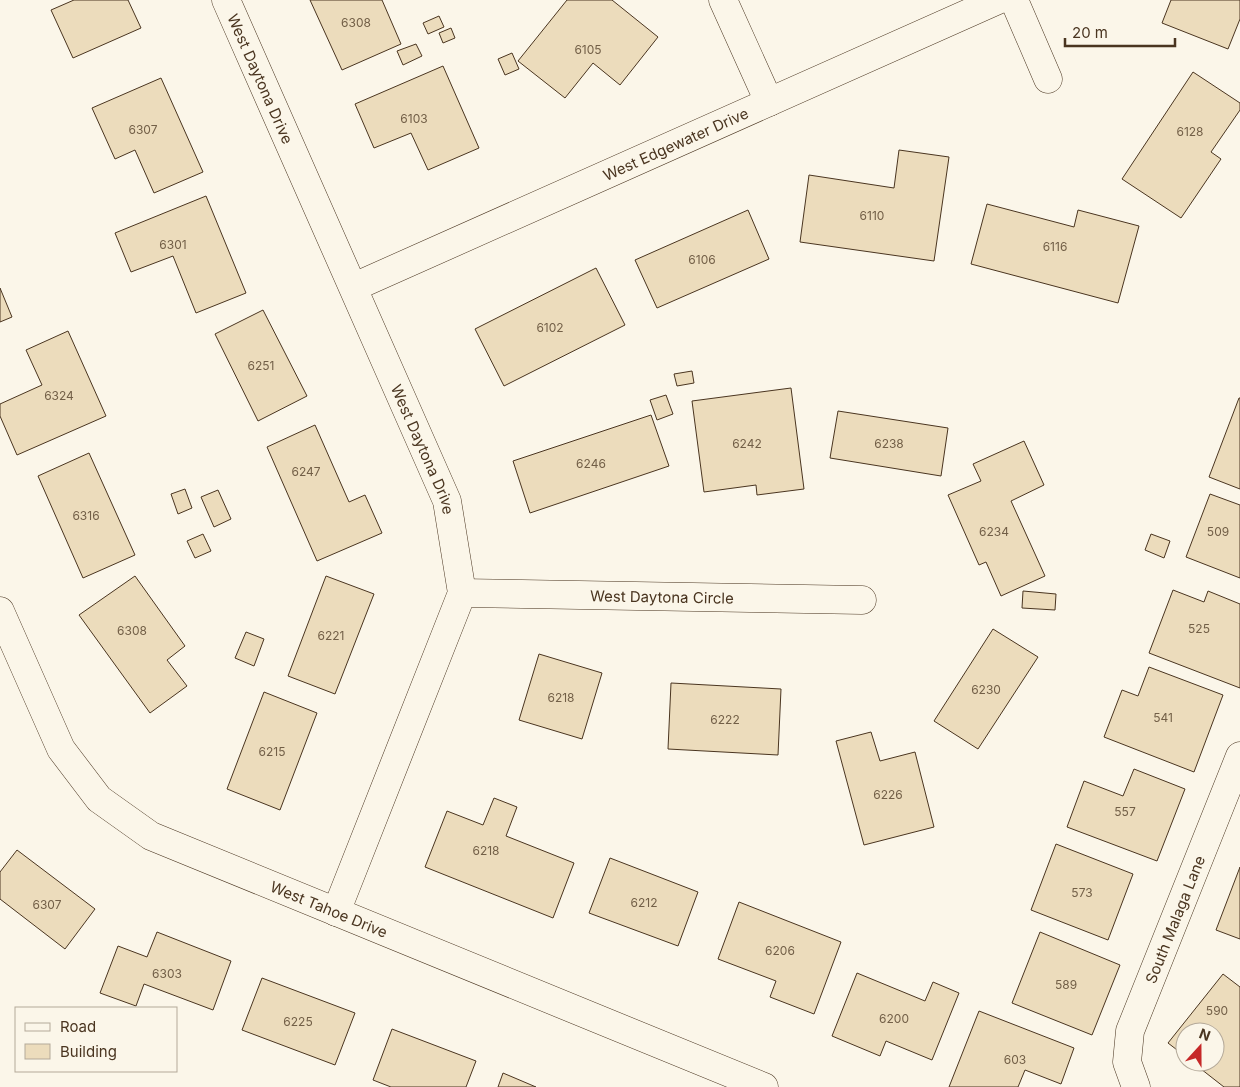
<svg xmlns="http://www.w3.org/2000/svg" width="1240" height="1087" font-family="Inter,sans-serif">
<style>
.building{fill:#ecdcbc;stroke:#4a3520}
.lines{fill:none;stroke-linecap:round;stroke-linejoin:round}
.minor-casing{stroke:#4a3520;stroke-width:29}
.minor{stroke:#fbf6e9;stroke-width:28}
.labels{text-anchor:middle;dominant-baseline:central;stroke-width:4;stroke-linejoin:round;paint-order:stroke}
.number-label{font-size:12px;fill:#725f47}
.street-label{font-size:15px;fill:#4a3520;stroke:#fbf6e9}
</style>
<rect width="100%" height="100%" fill="#fbf6e9"/>
<g class="building">
<path d="M 74,0 L 128,0 L 141,28 L 73,58 L 51,10 Z"/>
<path d="M 310,0 L 382,0 L 401,44 L 342,70 Z"/>
<path d="M 567,0 L 612,0 L 658,37 L 620,85 L 593,63 L 565,98 L 518,61 Z"/>
<path d="M 1171,0 L 1240,0 L 1240,19 L 1228,49 L 1162,23 Z"/>
<path d="M 439,16 L 444,27 L 428,34 L 423,23 Z"/>
<path d="M 451,28 L 455,38 L 443,43 L 439,33 Z"/>
<path d="M 416,44 L 422,56 L 403,65 L 397,51 Z"/>
<path d="M 512,53 L 519,69 L 505,75 L 498,59 Z"/>
<path d="M 443,66 L 479,148 L 428,170 L 411,133 L 374,148 L 355,104 Z"/>
<path d="M 1193,72 L 1240,103 L 1240,110 L 1211,152 L 1221,159 L 1181,218 L 1122,179 Z"/>
<path d="M 161,78 L 203,172 L 154,193 L 135,150 L 115,159 L 92,108 Z"/>
<path d="M 899,150 L 949,157 L 934,261 L 800,242 L 809,175 L 894,188 Z"/>
<path d="M 206,196 L 246,293 L 196,313 L 173,256 L 131,272 L 115,233 Z"/>
<path d="M 987,204 L 1074,227 L 1078,210 L 1139,226 L 1118,303 L 971,264 Z"/>
<path d="M 748,210 L 769,259 L 657,308 L 635,260 Z"/>
<path d="M 596,268 L 625,325 L 504,386 L 475,329 Z"/>
<path d="M 0,288 L 12,317 L 0,322 Z"/>
<path d="M 263,310 L 307,396 L 258,421 L 215,334 Z"/>
<path d="M 68,331 L 106,416 L 17,455 L 0,416 L 0,404 L 42,385 L 26,350 Z"/>
<path d="M 692,371 L 694,383 L 677,386 L 674,374 Z"/>
<path d="M 791,388 L 804,489 L 757,495 L 756,485 L 704,492 L 692,401 Z"/>
<path d="M 666,395 L 673,414 L 657,420 L 650,400 Z"/>
<path d="M 1239,398 L 1240,398 L 1240,489 L 1209,477 Z"/>
<path d="M 838,411 L 948,428 L 941,476 L 830,458 Z"/>
<path d="M 651,415 L 669,466 L 530,513 L 513,461 Z"/>
<path d="M 315,425 L 349,502 L 365,495 L 382,533 L 317,561 L 267,447 Z"/>
<path d="M 1024,441 L 1044,485 L 1011,501 L 1045,576 L 1001,596 L 986,562 L 979,565 L 948,495 L 981,481 L 973,464 Z"/>
<path d="M 89,453 L 135,555 L 83,578 L 38,476 Z"/>
<path d="M 185,489 L 192,508 L 178,514 L 171,494 Z"/>
<path d="M 218,490 L 231,519 L 214,527 L 201,497 Z"/>
<path d="M 1210,494 L 1240,505 L 1240,578 L 1186,557 Z"/>
<path d="M 203,534 L 211,551 L 195,558 L 187,541 Z"/>
<path d="M 1151,534 L 1170,541 L 1164,558 L 1145,550 Z"/>
<path d="M 135,576 L 185,646 L 167,660 L 187,686 L 150,713 L 79,615 Z"/>
<path d="M 326,576 L 374,594 L 335,694 L 288,676 Z"/>
<path d="M 1173,590 L 1204,602 L 1208,591 L 1240,604 L 1240,688 L 1149,653 Z"/>
<path d="M 1023,591 L 1056,594 L 1055,610 L 1022,608 Z"/>
<path d="M 993,629 L 1038,657 L 978,749 L 934,721 Z"/>
<path d="M 246,632 L 264,639 L 254,666 L 235,658 Z"/>
<path d="M 539,654 L 602,673 L 582,739 L 519,720 Z"/>
<path d="M 1149,667 L 1223,695 L 1194,772 L 1104,737 L 1122,690 L 1138,696 Z"/>
<path d="M 671,683 L 781,689 L 778,755 L 668,749 Z"/>
<path d="M 264,692 L 317,713 L 280,810 L 227,789 Z"/>
<path d="M 871,732 L 880,761 L 915,752 L 934,827 L 864,845 L 836,741 Z"/>
<path d="M 1134,769 L 1185,789 L 1157,861 L 1067,827 L 1084,781 L 1123,796 Z"/>
<path d="M 494,798 L 517,807 L 506,836 L 574,863 L 553,918 L 425,867 L 447,811 L 483,825 Z"/>
<path d="M 1056,844 L 1133,874 L 1108,940 L 1031,910 Z"/>
<path d="M 17,850 L 95,909 L 65,949 L 0,899 L 0,872 Z"/>
<path d="M 610,858 L 698,892 L 678,946 L 589,913 Z"/>
<path d="M 1240,867 L 1240,939 L 1216,930 Z"/>
<path d="M 739,902 L 841,942 L 814,1014 L 770,997 L 776,981 L 718,959 Z"/>
<path d="M 157,932 L 231,961 L 213,1010 L 144,984 L 136,1006 L 100,993 L 118,946 L 147,957 Z"/>
<path d="M 1040,932 L 1120,965 L 1092,1035 L 1012,1003 Z"/>
<path d="M 857,973 L 925,1001 L 933,982 L 959,993 L 932,1060 L 886,1041 L 880,1056 L 832,1036 Z"/>
<path d="M 1223,974 L 1240,987 L 1240,1087 L 1224,1087 L 1192,1062 L 1215,1062 L 1215,1032 L 1185,1032 L 1185,1056 L 1168,1043 Z"/>
<path d="M 262,978 L 355,1013 L 335,1065 L 242,1030 Z"/>
<path d="M 979,1011 L 1074,1048 L 1061,1084 L 1025,1070 L 1018,1087 L 949,1087 Z"/>
<path d="M 392,1029 L 476,1061 L 466,1087 L 391,1087 L 373,1080 Z"/>
<path d="M 503,1073 L 536,1087 L 498,1087 Z"/>
</g>
<g class="lines">
<g class="minor-casing">
<g id="minor">
<path id="s1" d="M 226,0 L 447,501 L 462,593 L 336,912"/>
<path d="M 723,0 L 769,102"/>
<path d="M 1014,0 L 1048,79"/>
<path id="s2" d="M 354,287 L 998,0"/>
<path id="s3" d="M 462,593 L 862,600"/>
<path id="s4" d="M 0,611 L 61,749 L 99,799 L 151,836 L 764,1087"/>
<path id="s5" d="M 1136,1087 L 1127,1062 L 1130,1031 L 1240,756"/>
</g>
</g>
<use href="#minor" class="minor"/>
</g>
<g class="labels">
<g class="number-label">
<text x="356" y="22">6308</text>
<text x="588" y="49">6105</text>
<text x="414" y="118">6103</text>
<text x="143" y="129">6307</text>
<text x="1190" y="131">6128</text>
<text x="872" y="215">6110</text>
<text x="173" y="244">6301</text>
<text x="1055" y="246">6116</text>
<text x="702" y="259">6106</text>
<text x="550" y="327">6102</text>
<text x="261" y="365">6251</text>
<text x="59" y="395">6324</text>
<text x="747" y="443">6242</text>
<text x="889" y="443">6238</text>
<text x="591" y="463">6246</text>
<text x="306" y="471">6247</text>
<text x="86" y="515">6316</text>
<text x="994" y="531">6234</text>
<text x="1218" y="531">509</text>
<text x="1199" y="628">525</text>
<text x="132" y="630">6308</text>
<text x="331" y="635">6221</text>
<text x="986" y="689">6230</text>
<text x="561" y="697">6218</text>
<text x="1163" y="717">541</text>
<text x="725" y="719">6222</text>
<text x="272" y="751">6215</text>
<text x="888" y="794">6226</text>
<text x="1125" y="811">557</text>
<text x="486" y="850">6218</text>
<text x="1082" y="892">573</text>
<text x="644" y="902">6212</text>
<text x="47" y="904">6307</text>
<text x="780" y="950">6206</text>
<text x="167" y="973">6303</text>
<text x="1066" y="984">589</text>
<text x="1217" y="1010">590</text>
<text x="894" y="1018">6200</text>
<text x="298" y="1021">6225</text>
<text x="1015" y="1059">603</text>
</g>
<g class="street-label">
<text stroke="none"><textPath href="#s1" startOffset="86">West Daytona Drive</textPath></text>
<text stroke="none"><textPath href="#s2" startOffset="352">West Edgewater Drive</textPath></text>
<text stroke="none"><textPath href="#s1" startOffset="491">West Daytona Drive</textPath></text>
<text stroke="none"><textPath href="#s3" startOffset="200">West Daytona Circle</textPath></text>
<text stroke="none"><textPath href="#s4" startOffset="470">West Tahoe Drive</textPath></text>
<text stroke="none"><textPath href="#s5" startOffset="178">South Malaga Lane</textPath></text>
</g>
</g>
<rect x="15" y="1007" width="162" height="65" fill="#fbf6e9" stroke="#b4a999"/>
<rect x="25" y="1023" width="25" height="8" fill="#fbf6e9" stroke="#b4a999"/>
<text x="60" y="1032" font-size="15" fill="#4a3520">Road</text>
<rect x="25" y="1044" width="25" height="15" fill="#ecdcbc" stroke="#b4a999"/>
<text x="60" y="1057" font-size="15" fill="#4a3520">Building</text>
<g transform="translate(1200 1047) rotate(21)"><circle r="24" fill="#fbf6e9" stroke="#b4a999"/>
<path d="M0-4L9 19L0 12L-9 19Z" fill="#c62828"/>
<text y="-8" font-size="14" font-weight="bold" text-anchor="middle" fill="#4a3520">N</text>
</g>
<path d="M1065 38v8h110v-8" fill="none" stroke="#4a3520" stroke-width="2.5"/>
<text x="1072" y="38" font-size="15" fill="#4a3520" stroke="#fbf6e9" stroke-width="4" paint-order="stroke">20 m</text>
</svg>
